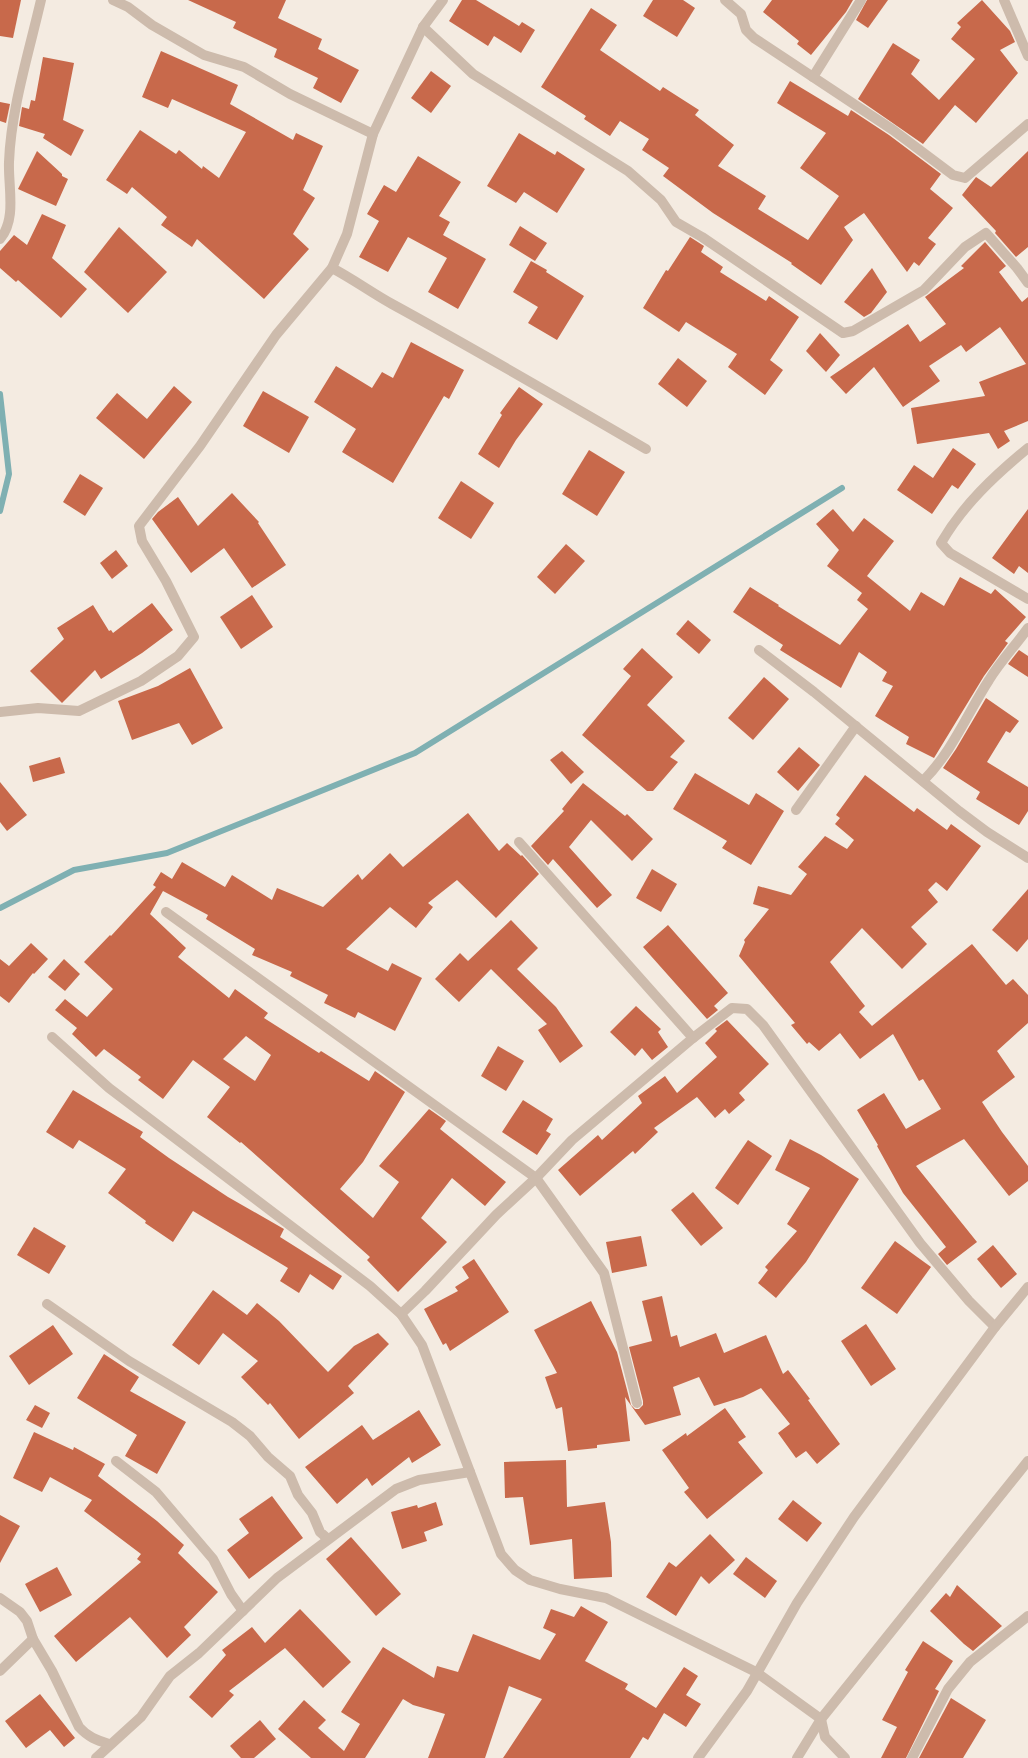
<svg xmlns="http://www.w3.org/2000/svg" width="1028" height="1758" font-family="Manrope,sans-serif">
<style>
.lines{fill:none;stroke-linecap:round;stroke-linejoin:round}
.stream{stroke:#7fb0b2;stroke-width:6}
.building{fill:#c8694b;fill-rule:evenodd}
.minor{stroke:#cdbbac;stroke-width:10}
</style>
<rect width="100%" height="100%" fill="#f4ebe1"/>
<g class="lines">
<g class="stream">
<path d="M 0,394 L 9,474 L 0,511"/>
<path d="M 0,908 L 74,870 L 167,853 L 415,753 L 842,488"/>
</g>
</g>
<g class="building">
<path d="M 0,0 L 21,0 L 13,38 L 0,36 Z"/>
<path d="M 188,0 L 286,0 L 278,18 L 322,39 L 318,49 L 359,70 L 341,103 L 313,88 L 318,78 L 274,57 L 277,49 L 233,28 L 236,22 Z"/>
<path d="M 462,0 L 476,0 L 519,26 L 522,22 L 535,30 L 521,53 L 494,36 L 488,46 L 449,21 Z"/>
<path d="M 653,0 L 683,0 L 695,8 L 677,37 L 643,16 Z"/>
<path d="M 772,0 L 853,0 L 846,12 L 811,55 L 797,44 L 799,41 L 763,12 Z"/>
<path d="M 867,0 L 888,0 L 868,28 L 856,20 Z"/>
<path d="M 982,0 L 1010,31 L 1015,42 L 1000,50 L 1018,73 L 976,123 L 955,105 L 923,144 L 858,99 L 893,43 L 920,60 L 911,74 L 939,100 L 975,59 L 951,39 L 961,27 L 957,23 Z"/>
<path d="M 591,8 L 617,25 L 600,50 L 660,91 L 663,87 L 699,110 L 695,115 L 734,145 L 718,166 L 766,196 L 758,209 L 808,240 L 839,196 L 800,168 L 826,133 L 777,103 L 790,81 L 848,116 L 851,110 L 889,135 L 941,174 L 930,189 L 953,208 L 928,238 L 936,244 L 919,266 L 914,262 L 907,272 L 864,213 L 844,227 L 853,240 L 821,285 L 791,264 L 792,263 L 713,213 L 663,176 L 669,168 L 642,150 L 649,139 L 620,121 L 610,136 L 584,119 L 586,116 L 541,87 Z"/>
<path d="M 161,51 L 238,85 L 230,104 L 293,140 L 296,133 L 323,146 L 303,190 L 315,198 L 293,234 L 309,249 L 264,299 L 197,239 L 192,247 L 161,225 L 167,217 L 132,187 L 127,194 L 106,180 L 140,130 L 176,154 L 179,150 L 202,169 L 203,166 L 219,178 L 246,132 L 172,99 L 168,108 L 142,97 Z"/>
<path d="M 43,57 L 74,63 L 63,120 L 84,130 L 71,156 L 43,138 L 45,134 L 19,126 L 22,107 L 29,109 L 31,100 L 35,101 Z"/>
<path d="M 431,71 L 451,86 L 431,113 L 411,98 Z"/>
<path d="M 0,102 L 10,104 L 6,123 L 0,121 Z"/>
<path d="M 519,133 L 555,155 L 557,151 L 585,169 L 557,213 L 524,192 L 516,203 L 487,186 Z"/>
<path d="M 37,151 L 62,174 L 62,176 L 68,179 L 56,206 L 18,189 Z"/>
<path d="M 1028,151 L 1028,247 L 1016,257 L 995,233 L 996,231 L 962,195 L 976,177 L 991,187 Z"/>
<path d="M 418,156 L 461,182 L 439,216 L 450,222 L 443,235 L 486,259 L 458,309 L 428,292 L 447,258 L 408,237 L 388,272 L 359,257 L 379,221 L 367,214 L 384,185 L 396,192 Z"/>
<path d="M 42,214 L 66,225 L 52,258 L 87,289 L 61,318 L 18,280 L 16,282 L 0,268 L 0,251 L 14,235 L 27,245 Z"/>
<path d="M 520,226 L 547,243 L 535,261 L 509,245 Z"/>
<path d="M 119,227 L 167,272 L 128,313 L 84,272 Z"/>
<path d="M 690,237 L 704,246 L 701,252 L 723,267 L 720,272 L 766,301 L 769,296 L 799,317 L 770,360 L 783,370 L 765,395 L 728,367 L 737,354 L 686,322 L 679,332 L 643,308 L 666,270 L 668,271 Z"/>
<path d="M 985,242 L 1006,266 L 999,272 L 1022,302 L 1028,297 L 1028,421 L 1004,431 L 1010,441 L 998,449 L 989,433 L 917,444 L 911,408 L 985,396 L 979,382 L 1026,364 L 1000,327 L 966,352 L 961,345 L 929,366 L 940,381 L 903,407 L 874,367 L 846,394 L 830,377 L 908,324 L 920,342 L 946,324 L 925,297 L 964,268 L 961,266 Z"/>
<path d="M 531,261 L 547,270 L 546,272 L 584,296 L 557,340 L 528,323 L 538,307 L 513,292 Z"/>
<path d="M 872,268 L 887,292 L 871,313 L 864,317 L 844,302 Z"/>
<path d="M 820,333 L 840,355 L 826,372 L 806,351 Z"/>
<path d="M 411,342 L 464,370 L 449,399 L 444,396 L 393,483 L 342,452 L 356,429 L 314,402 L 336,366 L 372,388 L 382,372 L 393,378 Z"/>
<path d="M 678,358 L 707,381 L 687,407 L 658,384 Z"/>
<path d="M 174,386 L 192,402 L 144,459 L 96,418 L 117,393 L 147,419 Z"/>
<path d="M 519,387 L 543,404 L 516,440 L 499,468 L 478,454 L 502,415 L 500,413 Z"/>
<path d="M 263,391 L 309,417 L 289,453 L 243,426 Z"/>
<path d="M 953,448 L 976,464 L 958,489 L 952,485 L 932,514 L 897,490 L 914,465 L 933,478 Z"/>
<path d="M 589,450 L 625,472 L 597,516 L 562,494 Z"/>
<path d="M 80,474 L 103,488 L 85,516 L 63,502 Z"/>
<path d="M 461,481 L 494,503 L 471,539 L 438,518 Z"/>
<path d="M 232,493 L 259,522 L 258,523 L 286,565 L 252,588 L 224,548 L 191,573 L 152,519 L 158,512 L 178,497 L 198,526 Z"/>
<path d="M 833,509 L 853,532 L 864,518 L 894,541 L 867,576 L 910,611 L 921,592 L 944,606 L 960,577 L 991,594 L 995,589 L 1026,617 L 1005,641 L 1008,643 L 984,676 L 934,758 L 906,744 L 909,737 L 875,716 L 893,686 L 882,681 L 887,672 L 859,652 L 841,688 L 780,650 L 783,645 L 733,612 L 750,587 L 779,605 L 778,606 L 840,645 L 868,609 L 857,600 L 862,593 L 827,566 L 839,550 L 816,524 Z"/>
<path d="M 1028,509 L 1028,573 L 1019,566 L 1014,574 L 992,558 Z"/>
<path d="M 566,544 L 585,561 L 555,594 L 537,577 Z"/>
<path d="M 116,550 L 128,566 L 112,579 L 100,563 Z"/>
<path d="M 252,595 L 273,627 L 241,649 L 220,617 Z"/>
<path d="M 152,603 L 173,630 L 142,653 L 101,679 L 95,670 L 62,703 L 30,671 L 64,639 L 57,628 L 93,605 L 109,631 L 111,630 L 113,633 Z"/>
<path d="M 688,620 L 711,640 L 699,654 L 676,634 Z"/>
<path d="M 642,648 L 673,677 L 647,705 L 685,741 L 670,757 L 678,762 L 653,791 L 647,791 L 582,735 L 631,676 L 623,669 Z"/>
<path d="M 1019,650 L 1028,656 L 1028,677 L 1008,664 Z"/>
<path d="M 190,668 L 223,728 L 192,745 L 179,723 L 132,740 L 118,701 L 158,686 Z"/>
<path d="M 764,677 L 789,699 L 753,740 L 728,718 Z"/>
<path d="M 986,698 L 1019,721 L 1010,733 L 1006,731 L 987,762 L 1028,787 L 1028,811 L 1019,825 L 976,799 L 980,792 L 943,768 L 956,749 Z"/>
<path d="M 799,747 L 820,765 L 798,791 L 777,772 Z"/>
<path d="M 562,751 L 584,772 L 571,784 L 550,760 Z"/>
<path d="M 60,757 L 65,773 L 33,782 L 29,766 Z"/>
<path d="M 695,773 L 749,805 L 756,793 L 784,811 L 751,865 L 722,848 L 727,841 L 673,809 Z"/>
<path d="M 865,775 L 914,812 L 917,808 L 947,830 L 951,824 L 981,846 L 947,891 L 936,882 L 928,890 L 938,902 L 911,927 L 927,944 L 902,969 L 862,928 L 830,962 L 865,1006 L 859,1012 L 872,1026 L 972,944 L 1006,985 L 1013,979 L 1028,995 L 1028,1023 L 997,1051 L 1015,1077 L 982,1102 L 1002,1132 L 1028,1166 L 1028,1181 L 1009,1196 L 964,1139 L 916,1166 L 977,1242 L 947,1265 L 938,1254 L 946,1247 L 903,1193 L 877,1146 L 878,1145 L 857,1110 L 884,1093 L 906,1129 L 941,1109 L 923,1079 L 919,1081 L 893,1034 L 860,1059 L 840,1033 L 819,1051 L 809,1042 L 807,1044 L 791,1025 L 795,1023 L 739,956 L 745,942 L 744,940 L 769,909 L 753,904 L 758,886 L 791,895 L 807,874 L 798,867 L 825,836 L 847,849 L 854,840 L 835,824 L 840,818 L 836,815 Z"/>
<path d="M 0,782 L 27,815 L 7,831 L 0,822 Z"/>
<path d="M 583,783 L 625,816 L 627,814 L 653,839 L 632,861 L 591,820 L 569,847 L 612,895 L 597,908 L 553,859 L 548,865 L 531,846 L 564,811 L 562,809 Z"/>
<path d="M 468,813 L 499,851 L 507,843 L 521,856 L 522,855 L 539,874 L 496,918 L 457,880 L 428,903 L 433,907 L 416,928 L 390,907 L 346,949 L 388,971 L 392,963 L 422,978 L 395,1031 L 358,1012 L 355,1018 L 324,1003 L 328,995 L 290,976 L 292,972 L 252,955 L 255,949 L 206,919 L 208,915 L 163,891 L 150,914 L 186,948 L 178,957 L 229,998 L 235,989 L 268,1013 L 264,1018 L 319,1053 L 321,1051 L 369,1081 L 375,1071 L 405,1092 L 363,1162 L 340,1189 L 373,1218 L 399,1182 L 379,1166 L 429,1109 L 446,1121 L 440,1129 L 506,1182 L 485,1206 L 452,1178 L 421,1218 L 447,1242 L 398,1292 L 367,1260 L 370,1257 L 241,1142 L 240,1143 L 207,1117 L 230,1087 L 193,1060 L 163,1099 L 138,1080 L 141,1077 L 104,1049 L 96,1057 L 72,1034 L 77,1028 L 55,1010 L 65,999 L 87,1017 L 113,989 L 84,962 L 110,935 L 111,936 L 156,887 L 153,885 L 161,872 L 172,879 L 182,862 L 225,887 L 232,875 L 272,900 L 277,888 L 323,907 L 358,874 L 362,880 L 390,853 L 403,867 ZM 246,1036 L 271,1055 L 255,1081 L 223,1059 Z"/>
<path d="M 652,869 L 677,884 L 661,912 L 636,898 Z"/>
<path d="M 1028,889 L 1028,939 L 1017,952 L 992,930 Z"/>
<path d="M 511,920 L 538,948 L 517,969 L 556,1007 L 583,1046 L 560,1063 L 538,1030 L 547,1024 L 491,969 L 459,1002 L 435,979 L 460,953 L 468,961 Z"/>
<path d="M 668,925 L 728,993 L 714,1006 L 718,1010 L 707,1019 L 643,947 Z"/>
<path d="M 31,943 L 48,959 L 34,974 L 33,973 L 9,1003 L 0,996 L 0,959 L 9,966 Z"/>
<path d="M 64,959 L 80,974 L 65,991 L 48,977 Z"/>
<path d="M 636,1006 L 661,1029 L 658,1032 L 668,1047 L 652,1060 L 642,1048 L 635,1056 L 610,1032 Z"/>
<path d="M 727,1020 L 769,1064 L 739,1093 L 745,1100 L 729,1114 L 725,1109 L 715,1118 L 697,1097 L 654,1128 L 658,1132 L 635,1154 L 633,1151 L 580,1196 L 558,1170 L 598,1135 L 602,1140 L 642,1103 L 638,1096 L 665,1076 L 677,1093 L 717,1057 L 705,1043 L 717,1031 L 715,1029 Z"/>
<path d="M 498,1046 L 524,1061 L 506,1091 L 481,1076 Z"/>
<path d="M 73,1090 L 143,1132 L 140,1137 L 169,1158 L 228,1197 L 284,1229 L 280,1237 L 342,1276 L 333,1290 L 310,1274 L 299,1293 L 280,1281 L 288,1268 L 193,1211 L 173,1242 L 145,1223 L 146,1221 L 108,1193 L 126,1169 L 79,1140 L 73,1149 L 46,1132 Z"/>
<path d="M 523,1100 L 553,1119 L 546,1131 L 551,1134 L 537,1155 L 502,1132 Z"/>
<path d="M 790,1139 L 821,1155 L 859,1179 L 806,1262 L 776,1298 L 758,1283 L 768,1270 L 765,1267 L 797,1231 L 787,1224 L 810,1188 L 775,1170 Z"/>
<path d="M 748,1140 L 772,1156 L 738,1205 L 715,1188 Z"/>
<path d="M 693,1192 L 723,1228 L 701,1246 L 671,1210 Z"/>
<path d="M 34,1227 L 66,1246 L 49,1274 L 17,1255 Z"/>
<path d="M 641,1236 L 647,1266 L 612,1273 L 606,1242 Z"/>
<path d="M 895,1241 L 931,1267 L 897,1314 L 861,1288 Z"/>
<path d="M 993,1245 L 1017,1274 L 1001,1288 L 977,1259 Z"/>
<path d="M 474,1259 L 509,1312 L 450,1351 L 446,1343 L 443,1345 L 424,1309 L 458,1291 L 455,1287 L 469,1278 L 462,1267 Z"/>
<path d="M 213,1290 L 247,1315 L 257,1303 L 279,1321 L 328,1372 L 354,1346 L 378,1333 L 389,1344 L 348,1386 L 354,1393 L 299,1439 L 270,1403 L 268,1405 L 241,1377 L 258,1361 L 223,1333 L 199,1365 L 172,1345 Z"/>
<path d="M 662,1296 L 671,1337 L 677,1335 L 680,1347 L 716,1333 L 724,1353 L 766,1335 L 783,1374 L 788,1370 L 810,1399 L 808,1400 L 840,1444 L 817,1464 L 806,1451 L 796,1458 L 778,1433 L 790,1424 L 761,1388 L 743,1397 L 714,1406 L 699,1377 L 673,1387 L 681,1415 L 645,1425 L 625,1397 L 630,1441 L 597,1445 L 597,1448 L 568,1451 L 562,1407 L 556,1409 L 545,1377 L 557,1373 L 534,1330 L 591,1301 L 617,1352 L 631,1405 L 635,1409 L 639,1409 L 643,1405 L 643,1401 L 629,1347 L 652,1341 L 642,1301 Z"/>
<path d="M 866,1324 L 896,1369 L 871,1386 L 841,1341 Z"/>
<path d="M 53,1325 L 73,1354 L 29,1385 L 9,1356 Z"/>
<path d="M 104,1354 L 139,1377 L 130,1391 L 186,1422 L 157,1474 L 125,1456 L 137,1435 L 77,1398 Z"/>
<path d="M 35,1405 L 50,1413 L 42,1428 L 26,1420 Z"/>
<path d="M 725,1408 L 746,1437 L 738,1442 L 763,1473 L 707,1519 L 684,1492 L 689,1488 L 662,1450 L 686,1433 L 687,1436 Z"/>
<path d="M 419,1410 L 441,1445 L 412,1463 L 409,1457 L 372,1486 L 367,1478 L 337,1504 L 305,1467 L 362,1425 L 373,1440 Z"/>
<path d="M 34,1432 L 73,1450 L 74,1447 L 105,1464 L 98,1476 L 157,1521 L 184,1545 L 178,1553 L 218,1592 L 184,1627 L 191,1635 L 167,1658 L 130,1617 L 76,1662 L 54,1636 L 141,1562 L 137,1559 L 141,1554 L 84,1511 L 92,1500 L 50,1477 L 42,1492 L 13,1478 Z"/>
<path d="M 566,1460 L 567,1507 L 605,1502 L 611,1542 L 612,1577 L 574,1579 L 572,1539 L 530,1545 L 523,1497 L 505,1498 L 504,1462 Z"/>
<path d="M 272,1496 L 303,1538 L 249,1579 L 227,1550 L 249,1533 L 239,1519 Z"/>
<path d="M 793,1500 L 822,1523 L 807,1542 L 778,1519 Z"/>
<path d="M 436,1502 L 443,1525 L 424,1532 L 427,1541 L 402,1549 L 391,1512 L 417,1505 L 418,1508 Z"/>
<path d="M 0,1515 L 20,1526 L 0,1563 Z"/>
<path d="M 710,1534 L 735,1560 L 709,1584 L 701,1576 L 676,1616 L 646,1597 L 669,1562 L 676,1567 Z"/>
<path d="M 351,1537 L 401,1594 L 376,1616 L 326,1559 Z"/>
<path d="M 746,1557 L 777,1581 L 765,1598 L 733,1574 Z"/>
<path d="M 57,1567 L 72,1595 L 40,1612 L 25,1584 Z"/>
<path d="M 957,1585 L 1002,1626 L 973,1651 L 964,1644 L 930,1611 L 946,1593 L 950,1597 Z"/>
<path d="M 581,1606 L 608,1622 L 585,1661 L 628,1684 L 625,1689 L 656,1708 L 684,1667 L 698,1676 L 686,1695 L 701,1704 L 686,1727 L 664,1713 L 648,1740 L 643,1737 L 630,1758 L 503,1758 L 542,1699 L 509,1686 L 485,1758 L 428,1758 L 445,1714 L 413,1705 L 403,1699 L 365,1758 L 311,1758 L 278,1729 L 304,1700 L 326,1720 L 318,1728 L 344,1751 L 360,1724 L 341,1712 L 383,1647 L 434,1678 L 437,1666 L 458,1672 L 473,1634 L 540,1660 L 556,1634 L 543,1628 L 551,1609 L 574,1617 Z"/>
<path d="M 300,1609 L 351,1662 L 323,1688 L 285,1648 L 229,1691 L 234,1695 L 212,1718 L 189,1697 L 226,1655 L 222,1650 L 252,1627 L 265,1643 Z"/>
<path d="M 923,1641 L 953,1661 L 935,1689 L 939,1691 L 906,1758 L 881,1758 L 897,1727 L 882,1720 L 908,1672 L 905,1670 Z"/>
<path d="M 40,1694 L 75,1738 L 64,1747 L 50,1730 L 26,1748 L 5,1721 Z"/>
<path d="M 951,1698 L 986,1720 L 963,1758 L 919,1758 Z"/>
<path d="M 260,1720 L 276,1739 L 254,1758 L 241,1758 L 230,1746 Z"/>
</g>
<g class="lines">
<g class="minor">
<path d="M 113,0 L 128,7 L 152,25 L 204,55 L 244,67 L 290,94 L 373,134"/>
<path d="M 725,0 L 741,14 L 746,30 L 754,38 L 893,130 L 953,175 L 965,178 L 1028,124"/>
<path d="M 1004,0 L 1028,56"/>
<path d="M 423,27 L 473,74 L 628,171 L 661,200 L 676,222 L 702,237 L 843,333 L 853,331 L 924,290 L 965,247 L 986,233 L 1017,268 L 1028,283"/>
<path d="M 813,77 L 861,0"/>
<path d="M 0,239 C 17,219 8,187 9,162 C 11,109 29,52 41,0"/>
<path d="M 332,268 C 353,279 372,293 392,304 C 478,351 562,400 646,449"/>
<path d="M 1028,448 C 994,476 963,505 941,543 L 950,553 L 1028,599"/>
<path d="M 759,650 L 814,692 L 959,811 L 987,832 L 1028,858"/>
<path d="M 0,712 L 38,708 L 79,711 L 141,681 L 178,656 L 194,637 L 166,581 L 142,541 L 139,526 L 200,446 L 276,335 L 332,268 L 347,234 L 373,134 L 423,27 L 443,0"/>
<path d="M 923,781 C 952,752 967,714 989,680 C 1000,662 1015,646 1028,628"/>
<path d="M 796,810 L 856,726"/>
<path d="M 519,842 L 693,1038"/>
<path d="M 166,912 L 536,1178 L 604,1273 L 637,1403"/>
<path d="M 52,1037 L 109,1088 L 370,1286 L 401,1314 L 422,1345 L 501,1554 L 515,1570 L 530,1580 L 560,1589 L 606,1598 L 756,1672 L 821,1719 L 825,1737 L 845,1758"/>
<path d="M 47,1304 L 129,1361 L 232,1422 L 250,1436 L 268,1457 L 290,1476 L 298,1495 L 312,1513 L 320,1532 L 328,1539"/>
<path d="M 401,1314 L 425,1291 L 496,1215 L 536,1178 L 572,1140 L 693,1038 L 732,1008 L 747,1009 L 763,1025 L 920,1243 L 969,1301 L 995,1327"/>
<path d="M 116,1461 L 156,1492 L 213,1559 L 231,1594 L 243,1611"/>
<path d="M 0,1598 L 20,1612 L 27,1621 L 33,1639 L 52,1671 L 79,1727 C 88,1737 96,1740 109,1744"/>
<path d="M 0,1671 L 33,1639"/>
<path d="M 96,1758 L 141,1717 L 170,1676 L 199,1653 L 277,1578 L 396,1489 L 419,1480 L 470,1472"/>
<path d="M 698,1758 L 747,1691 L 797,1603 L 854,1517 L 995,1327 L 1028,1287"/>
<path d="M 797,1758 L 821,1719 L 1028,1461"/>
<path d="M 912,1758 L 948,1689 L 970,1662 L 1028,1616"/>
</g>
</g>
</svg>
